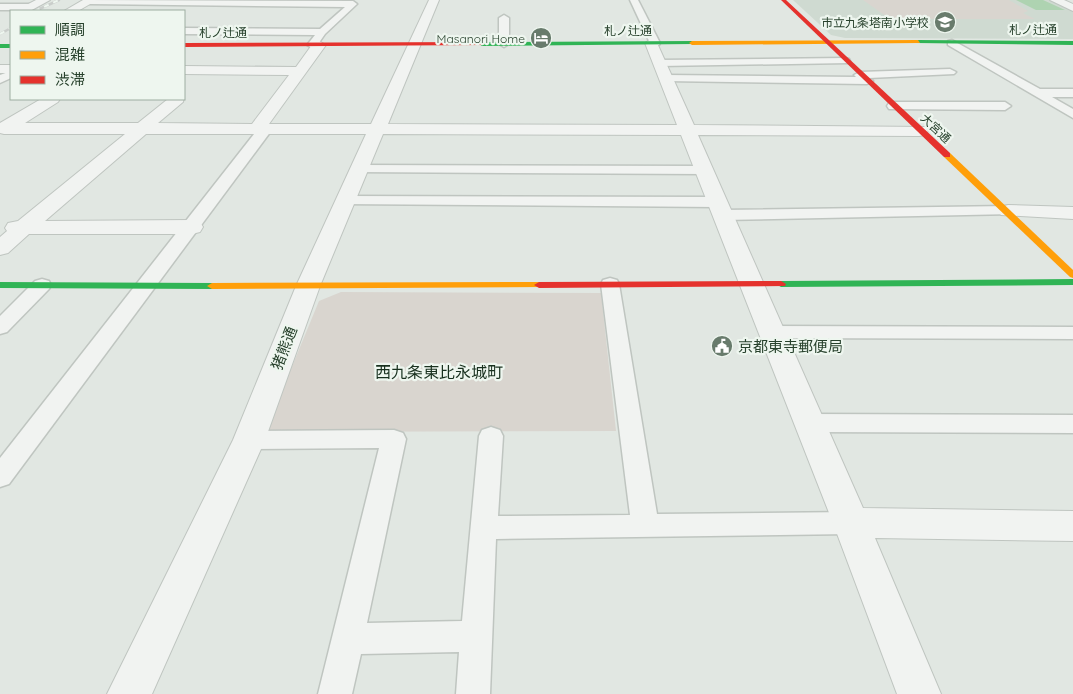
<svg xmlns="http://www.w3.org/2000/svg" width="1073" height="694" font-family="Quicksand,'Noto Sans JP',sans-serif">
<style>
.built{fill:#cfdad1}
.green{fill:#d9d5cf}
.water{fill:#aed3b1}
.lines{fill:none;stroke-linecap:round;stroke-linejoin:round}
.lane-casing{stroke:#bfc5c0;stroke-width:3}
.street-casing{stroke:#bfc5c0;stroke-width:2}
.lane{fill:#f1f3f1;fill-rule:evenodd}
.street{fill:#f1f3f1;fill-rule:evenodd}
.fast{fill:#30b455;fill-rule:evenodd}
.slow{fill:#ff9f0a;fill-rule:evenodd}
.jam{fill:#e5322d;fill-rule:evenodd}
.rail-casing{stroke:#cacecb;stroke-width:2.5}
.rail{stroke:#eef6ef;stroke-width:2;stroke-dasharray:5;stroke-linecap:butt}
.labels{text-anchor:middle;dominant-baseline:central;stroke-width:4.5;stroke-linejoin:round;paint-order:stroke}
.far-poi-label{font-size:12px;fill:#27412c;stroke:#eef6ef;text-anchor:end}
.far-street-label{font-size:12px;fill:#27412c;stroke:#eef6ef}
.poi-label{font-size:15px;fill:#27412c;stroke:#eef6ef;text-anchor:start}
.street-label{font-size:15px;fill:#27412c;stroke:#eef6ef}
.neighbourhood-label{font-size:16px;fill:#19311f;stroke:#eef6ef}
</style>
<rect width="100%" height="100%" fill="#e1e7e2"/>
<path class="built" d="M 793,0 L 1051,0 L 1073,10 L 1073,39 L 845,38 L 831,35 Z"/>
<g class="green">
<path d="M 863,0 L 1009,0 L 1028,11 L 1023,13 L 1035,19 L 890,19 Z"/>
<path d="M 341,292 L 601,293 L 616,431 L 265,432 L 319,301 Z"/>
</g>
<path class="water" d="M 1016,0 L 1043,0 L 1065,10 L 1036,10 Z"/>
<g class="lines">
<g class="lane-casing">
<g id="lane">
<path d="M 86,0 L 353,1 L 357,4 L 325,34 L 316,47 L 312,48 L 307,45 L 315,35 L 184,34 L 184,28 L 320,29 L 345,7 L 90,4 L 87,3 Z"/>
<path d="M 630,0 L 638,0 L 660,43 L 659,45 L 651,45 L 650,43 Z"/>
<path d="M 0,4 L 30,4 L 34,7 L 30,10 L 0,10 Z"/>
<path d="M 504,15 L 509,18 L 509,44 L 504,47 L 499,44 L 499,18 Z"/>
<path d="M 952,40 L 1040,89 L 1073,89 L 1073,97 L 1052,97 L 1073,109 L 1073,118 L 948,45 L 948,41 Z"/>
<path d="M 845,58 L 849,59 L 850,61 L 849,63 L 660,66 L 655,63 L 660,60 Z"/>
<path d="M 950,69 L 956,72 L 954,74 L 869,78 L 873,81 L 867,84 L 666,81 L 660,78 L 666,75 L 856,77 L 854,75 L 860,72 Z"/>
<path d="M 11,71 L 11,78 L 0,83 L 0,75 Z"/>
<path d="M 893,102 L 1005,102 L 1011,106 L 1005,110 L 889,109 L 887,106 L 889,103 Z"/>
<path d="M 266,124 L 273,128 L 271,131 L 9,484 L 0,487 L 0,458 L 261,125 Z"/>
<path d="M 360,165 L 704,166 L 709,167 L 711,170 L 709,173 L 704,174 L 355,172 L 353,169 L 355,166 Z"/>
<path d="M 346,196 L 717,197 L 723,199 L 725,202 L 723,205 L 717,207 L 340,204 L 338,201 L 340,198 Z"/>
<path d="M 1008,206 L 1014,208 L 1016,211 L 1014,214 L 722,220 L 716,218 L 714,215 L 716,212 L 722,210 Z"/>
<path d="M 610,278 L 617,280 L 619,284 L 657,514 L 851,512 L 861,515 L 865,523 L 861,531 L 851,534 L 496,539 L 490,694 L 456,694 L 459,652 L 361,654 L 352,694 L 318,694 L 379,448 L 249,449 L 240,446 L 237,440 L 240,434 L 249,431 L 394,430 L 403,433 L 406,439 L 367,623 L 462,621 L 479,436 L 482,430 L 491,427 L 500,430 L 503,436 L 498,516 L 630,515 L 601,284 L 603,280 Z"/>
<path d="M 42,279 L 49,281 L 51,285 L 49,289 L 7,332 L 0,334 L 0,316 L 35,281 Z"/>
<path d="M 770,326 L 1073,327 L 1073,339 L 770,338 L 763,336 L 760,332 L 763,328 Z"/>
<path d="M 809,414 L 1073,415 L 1073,433 L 809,432 L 800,429 L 797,423 L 800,417 Z"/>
</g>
</g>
<g class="street-casing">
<g id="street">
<path d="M 36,0 L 50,0 L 30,11 L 15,11 Z"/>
<path d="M 83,0 L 97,0 L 78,11 L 64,11 Z"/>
<path d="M 429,0 L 439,0 L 388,124 L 677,125 L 645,43 L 651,39 L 657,43 L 694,125 L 925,127 L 928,131 L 925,135 L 919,136 L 698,135 L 863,508 L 1073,511 L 1073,541 L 875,538 L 941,694 L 897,694 L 833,523 L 681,135 L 383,134 L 320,286 L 265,440 L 152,694 L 107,694 L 233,440 L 296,286 L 366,134 L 146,134 L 45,221 L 192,220 L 200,222 L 203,227 L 200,232 L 192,234 L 29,234 L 8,253 L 0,255 L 0,237 L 7,231 L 5,228 L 8,223 L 18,221 L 125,134 L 4,134 L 0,133 L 0,123 L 41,99 L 60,99 L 58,102 L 25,123 L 138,123 L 168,99 L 184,97 L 183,102 L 158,123 L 252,124 L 289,75 L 184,74 L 184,66 L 296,67 L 314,42 L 319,41 L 326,45 L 269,124 L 371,124 Z"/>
<path d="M 1050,0 L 1064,0 L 1073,4 L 1073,11 Z"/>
<rect x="0" y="65" width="11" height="8"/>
<path d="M 1008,205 L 1073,207 L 1073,219 L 1001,215 L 998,211 L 1001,207 Z"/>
</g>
</g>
<use href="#lane" class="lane"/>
<use href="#street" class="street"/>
<g class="fast">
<path d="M 918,40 L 1073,41 L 1073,45 L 916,43 Z"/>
<path d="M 692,41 L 694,44 L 482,46 L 479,44 L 482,42 Z"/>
<rect x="0" y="44" width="11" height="4"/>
<path d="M 1073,279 L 1073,285 L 781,287 L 776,284 L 781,281 Z"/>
<path d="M 0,282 L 212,283 L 217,286 L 212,289 L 0,288 Z"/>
</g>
<g class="slow">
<path d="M 918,40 L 920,43 L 692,45 L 689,43 L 692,41 Z"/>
<path d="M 944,153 L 950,153 L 1073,270 L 1073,278 L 1070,277 L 944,157 Z"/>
<path d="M 539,282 L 544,285 L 543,287 L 212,289 L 207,286 L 212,283 Z"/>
</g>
<g class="jam">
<path d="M 781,0 L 786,0 L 950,153 L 950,157 L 944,157 Z"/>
<path d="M 482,42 L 484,45 L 184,47 L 184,43 Z"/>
<path d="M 781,281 L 786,284 L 785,286 L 539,288 L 534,285 L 539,282 Z"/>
</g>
<g class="rail-casing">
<g id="rail">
<path d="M 35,11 L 59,0"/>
<path d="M 0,34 L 11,28"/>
</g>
</g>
<use href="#rail" class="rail"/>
</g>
<defs>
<g id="school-disc" transform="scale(1.125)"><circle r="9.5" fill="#687b6c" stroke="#eef6ef"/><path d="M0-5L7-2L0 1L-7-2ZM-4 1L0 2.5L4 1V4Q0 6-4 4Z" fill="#fff"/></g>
<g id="hotel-disc" transform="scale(1.125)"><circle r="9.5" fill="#687b6c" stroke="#eef6ef"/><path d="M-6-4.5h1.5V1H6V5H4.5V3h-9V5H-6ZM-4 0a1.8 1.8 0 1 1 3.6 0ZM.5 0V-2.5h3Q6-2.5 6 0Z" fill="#fff"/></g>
<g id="civic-disc" transform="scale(1.125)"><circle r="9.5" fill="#687b6c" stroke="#eef6ef"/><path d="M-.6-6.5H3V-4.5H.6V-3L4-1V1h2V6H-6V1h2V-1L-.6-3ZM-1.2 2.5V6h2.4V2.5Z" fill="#fff"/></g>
</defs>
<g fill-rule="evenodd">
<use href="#school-disc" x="945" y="22"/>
<use href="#hotel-disc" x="541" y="38"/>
<use href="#civic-disc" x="722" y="346"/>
</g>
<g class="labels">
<g class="far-poi-label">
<text x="929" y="22">市立九条塔南小学校</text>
<text x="525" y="38">Masanori Home</text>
</g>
<g class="far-street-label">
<text x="1033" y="29">札ノ辻通</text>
<text x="628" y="30">札ノ辻通</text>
<text x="223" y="32">札ノ辻通</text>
<text transform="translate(936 128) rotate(43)">大宮通</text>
</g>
<g class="poi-label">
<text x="738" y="346">京都東寺郵便局</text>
</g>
<g class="street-label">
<text transform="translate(284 348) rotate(-69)">猪熊通</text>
</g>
<g class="neighbourhood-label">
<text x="439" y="372">西九条東比永城町</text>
</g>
</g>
<rect x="10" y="10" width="175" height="90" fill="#eef6ef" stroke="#9eaea1"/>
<rect x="20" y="26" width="25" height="8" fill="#30b455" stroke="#9eaea1"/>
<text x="55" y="35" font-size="15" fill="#27412c">順調</text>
<rect x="20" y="51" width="25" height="8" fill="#ff9f0a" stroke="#9eaea1"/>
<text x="55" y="60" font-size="15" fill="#27412c">混雑</text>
<rect x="20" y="76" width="25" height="8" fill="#e5322d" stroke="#9eaea1"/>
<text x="55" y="85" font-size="15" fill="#27412c">渋滞</text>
</svg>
